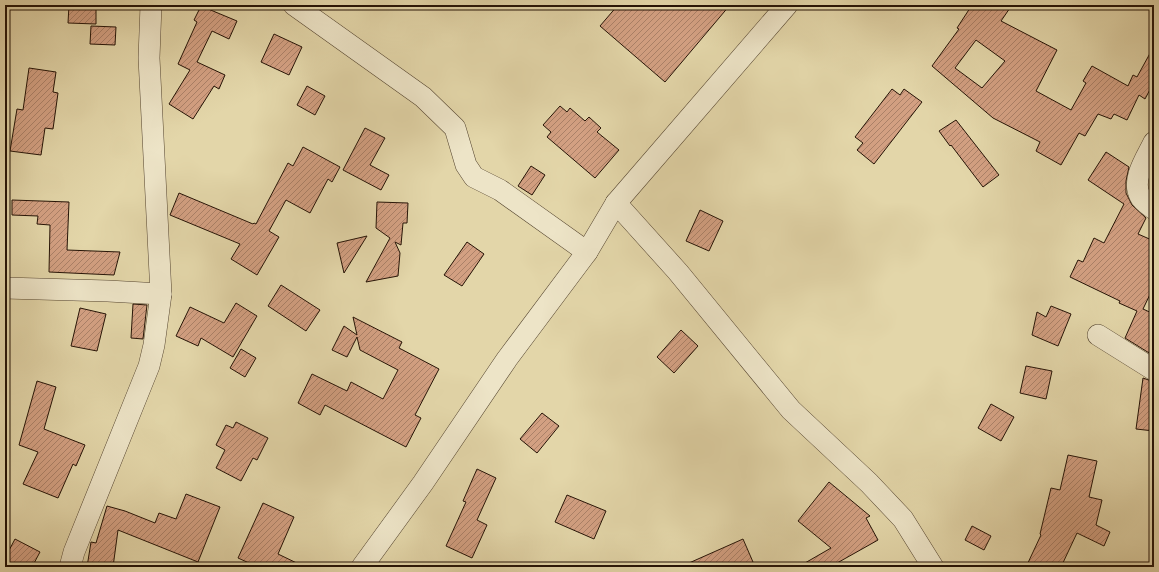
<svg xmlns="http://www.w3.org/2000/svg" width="1159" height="572" font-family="'Gentium Book Plus',serif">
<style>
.building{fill:url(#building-hatch);stroke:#251306;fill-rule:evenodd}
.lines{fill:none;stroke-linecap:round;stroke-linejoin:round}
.minor-casing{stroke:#54442f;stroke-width:22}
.minor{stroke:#ede4c7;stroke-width:21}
</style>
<defs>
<pattern id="building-hatch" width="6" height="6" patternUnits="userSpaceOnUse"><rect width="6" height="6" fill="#d3a082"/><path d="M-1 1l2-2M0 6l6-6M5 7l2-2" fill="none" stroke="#ab8168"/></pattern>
</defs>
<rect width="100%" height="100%" fill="#e3d6a9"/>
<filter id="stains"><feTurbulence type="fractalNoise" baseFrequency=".005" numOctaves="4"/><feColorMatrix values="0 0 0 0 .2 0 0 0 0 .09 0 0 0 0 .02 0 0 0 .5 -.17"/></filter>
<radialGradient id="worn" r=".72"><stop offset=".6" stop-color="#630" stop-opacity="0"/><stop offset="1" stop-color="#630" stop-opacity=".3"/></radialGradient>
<g class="building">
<path d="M 69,5 L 96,5 L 96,24 L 68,23 Z"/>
<path d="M 618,5 L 730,5 L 665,82 L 600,26 Z"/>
<path d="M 972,5 L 1012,5 L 1001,21 L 1057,50 L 1036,91 L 1071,110 L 1086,83 L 1083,81 L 1092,66 L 1128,86 L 1133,75 L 1137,77 L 1154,46 L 1154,82 L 1145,99 L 1139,95 L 1127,120 L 1114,114 L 1111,119 L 1098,114 L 1085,136 L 1079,133 L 1061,165 L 1036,151 L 1040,142 L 993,118 L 932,66 L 959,29 L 957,28 ZM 976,40 L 1005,61 L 982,88 L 955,68 Z"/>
<path d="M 201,6 L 237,21 L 229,39 L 212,31 L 197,62 L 225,75 L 219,89 L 214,86 L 193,119 L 169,104 L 190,70 L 178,64 L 197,22 L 194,20 Z"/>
<path d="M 91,26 L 116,27 L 115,45 L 90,44 Z"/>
<path d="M 274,34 L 302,47 L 289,75 L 261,62 Z"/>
<path d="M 29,68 L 56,72 L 53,92 L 58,93 L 53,129 L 45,128 L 41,155 L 10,151 L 17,109 L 23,110 Z"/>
<path d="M 307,86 L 325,96 L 315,115 L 297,105 Z"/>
<path d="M 892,89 L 900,95 L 904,89 L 922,102 L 874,164 L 857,150 L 863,143 L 855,137 Z"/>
<path d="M 560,106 L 567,112 L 570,108 L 585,121 L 589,117 L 601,128 L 597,132 L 619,150 L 595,178 L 547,137 L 551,132 L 543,125 Z"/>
<path d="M 956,120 L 999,175 L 983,187 L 951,145 L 950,146 L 939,131 Z"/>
<path d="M 365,128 L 385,138 L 370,165 L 389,175 L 381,190 L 343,170 Z"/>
<path d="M 303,147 L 340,167 L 332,182 L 328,179 L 310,213 L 286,200 L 269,231 L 279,237 L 257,275 L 231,259 L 240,244 L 170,215 L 179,193 L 253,224 L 254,223 L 256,224 L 288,163 L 293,166 Z"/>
<path d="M 1106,152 L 1129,167 L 1126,181 L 1126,193 L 1132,205 L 1146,218 L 1138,234 L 1154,241 L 1154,286 L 1143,309 L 1154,314 L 1154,356 L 1125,338 L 1137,311 L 1119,303 L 1120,301 L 1070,277 L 1078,260 L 1083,262 L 1094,238 L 1104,243 L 1124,204 L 1088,180 Z"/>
<path d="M 531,166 L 545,175 L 532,195 L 518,186 Z"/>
<path d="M 1150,181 L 1154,183 L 1154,194 L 1150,187 Z"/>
<path d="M 12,200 L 69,202 L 67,250 L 120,252 L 114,275 L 49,272 L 50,225 L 37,224 L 38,216 L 12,215 Z"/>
<path d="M 377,202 L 408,203 L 407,223 L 403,223 L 401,245 L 395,242 L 400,253 L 398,276 L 366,282 L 390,238 L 376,228 Z"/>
<path d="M 700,210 L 723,221 L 709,251 L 686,241 Z"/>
<path d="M 367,236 L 344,273 L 337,243 Z"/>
<path d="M 467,242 L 484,254 L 462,286 L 444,275 Z"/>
<path d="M 281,285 L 320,310 L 306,331 L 268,306 Z"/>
<path d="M 236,303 L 257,316 L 233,357 L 201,338 L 198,346 L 176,336 L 190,307 L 224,323 Z"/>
<path d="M 133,304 L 147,305 L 143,339 L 131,338 Z"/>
<path d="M 1051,306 L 1071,314 L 1058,346 L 1032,335 L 1037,312 L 1046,317 Z"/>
<path d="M 80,308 L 106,314 L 97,351 L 71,346 Z"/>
<path d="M 353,317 L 402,342 L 399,348 L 439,369 L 415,415 L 421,418 L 406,447 L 325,405 L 320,415 L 298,403 L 312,374 L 347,391 L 351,382 L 383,399 L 398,370 L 360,350 L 357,337 L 347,357 L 332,350 L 344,326 L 357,335 Z"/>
<path d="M 681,330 L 698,346 L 674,373 L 657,357 Z"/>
<path d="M 241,349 L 256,358 L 245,377 L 230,368 Z"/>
<path d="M 1026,366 L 1052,371 L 1046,399 L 1020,393 Z"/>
<path d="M 1143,378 L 1154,382 L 1154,431 L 1136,429 Z"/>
<path d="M 37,381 L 56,387 L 44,429 L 85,445 L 76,466 L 73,464 L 58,498 L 23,484 L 38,452 L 19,445 Z"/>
<path d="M 991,404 L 1014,417 L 1001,441 L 978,428 Z"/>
<path d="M 542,413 L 559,426 L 537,453 L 520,439 Z"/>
<path d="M 236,422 L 268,438 L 257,460 L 253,458 L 241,481 L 216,468 L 225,450 L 216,445 L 226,425 L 233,428 Z"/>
<path d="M 1068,455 L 1097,461 L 1089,497 L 1102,500 L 1096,525 L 1110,532 L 1104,546 L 1077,533 L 1061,567 L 1026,567 L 1041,535 L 1040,534 L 1051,488 L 1060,490 Z"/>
<path d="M 477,469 L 496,478 L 477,520 L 487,525 L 472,558 L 446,546 L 466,502 L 463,501 Z"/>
<path d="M 829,482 L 870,516 L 866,518 L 878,540 L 830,567 L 798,567 L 831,548 L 798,521 Z"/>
<path d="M 186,494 L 220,507 L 198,562 L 118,530 L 113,567 L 87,567 L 91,542 L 96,543 L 107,506 L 125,511 L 155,523 L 159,513 L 176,519 Z"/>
<path d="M 567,495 L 606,511 L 594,539 L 555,522 Z"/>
<path d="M 263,503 L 294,517 L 278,554 L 305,567 L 258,567 L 238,558 Z"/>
<path d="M 972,526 L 991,536 L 984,550 L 965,540 Z"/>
<path d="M 15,539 L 40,552 L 32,567 L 5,567 L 5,558 Z"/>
<path d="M 743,539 L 753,562 L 741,567 L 680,567 Z"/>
</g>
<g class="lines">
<g class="minor-casing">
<g id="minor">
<path d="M 294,5 L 423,97 L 455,128 L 466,165 L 474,177 L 500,190 L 587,252"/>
<path d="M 1154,142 C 1147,157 1131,179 1140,196 C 1142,201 1150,206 1154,209"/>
<path d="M 616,203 L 678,272 L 791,410 L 869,483 L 903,519 L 933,567"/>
<path d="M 5,288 L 108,291 L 161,294"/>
<path d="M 1098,335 L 1154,370"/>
<path d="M 70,567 L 74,552 L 149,366 L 154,345 L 161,294 L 149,58 L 151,5"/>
<path d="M 362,567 L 423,483 L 507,359 L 587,252 L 616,203 L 787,5"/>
</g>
</g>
<use href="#minor" class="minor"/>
</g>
<rect width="1159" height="572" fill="none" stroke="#e3d6a9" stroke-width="20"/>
<rect x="6" y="6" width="1147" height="560" fill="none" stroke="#251306" stroke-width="2"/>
<rect x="10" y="10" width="1139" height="552" fill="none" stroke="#251306"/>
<rect width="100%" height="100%" filter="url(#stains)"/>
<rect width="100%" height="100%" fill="url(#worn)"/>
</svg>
